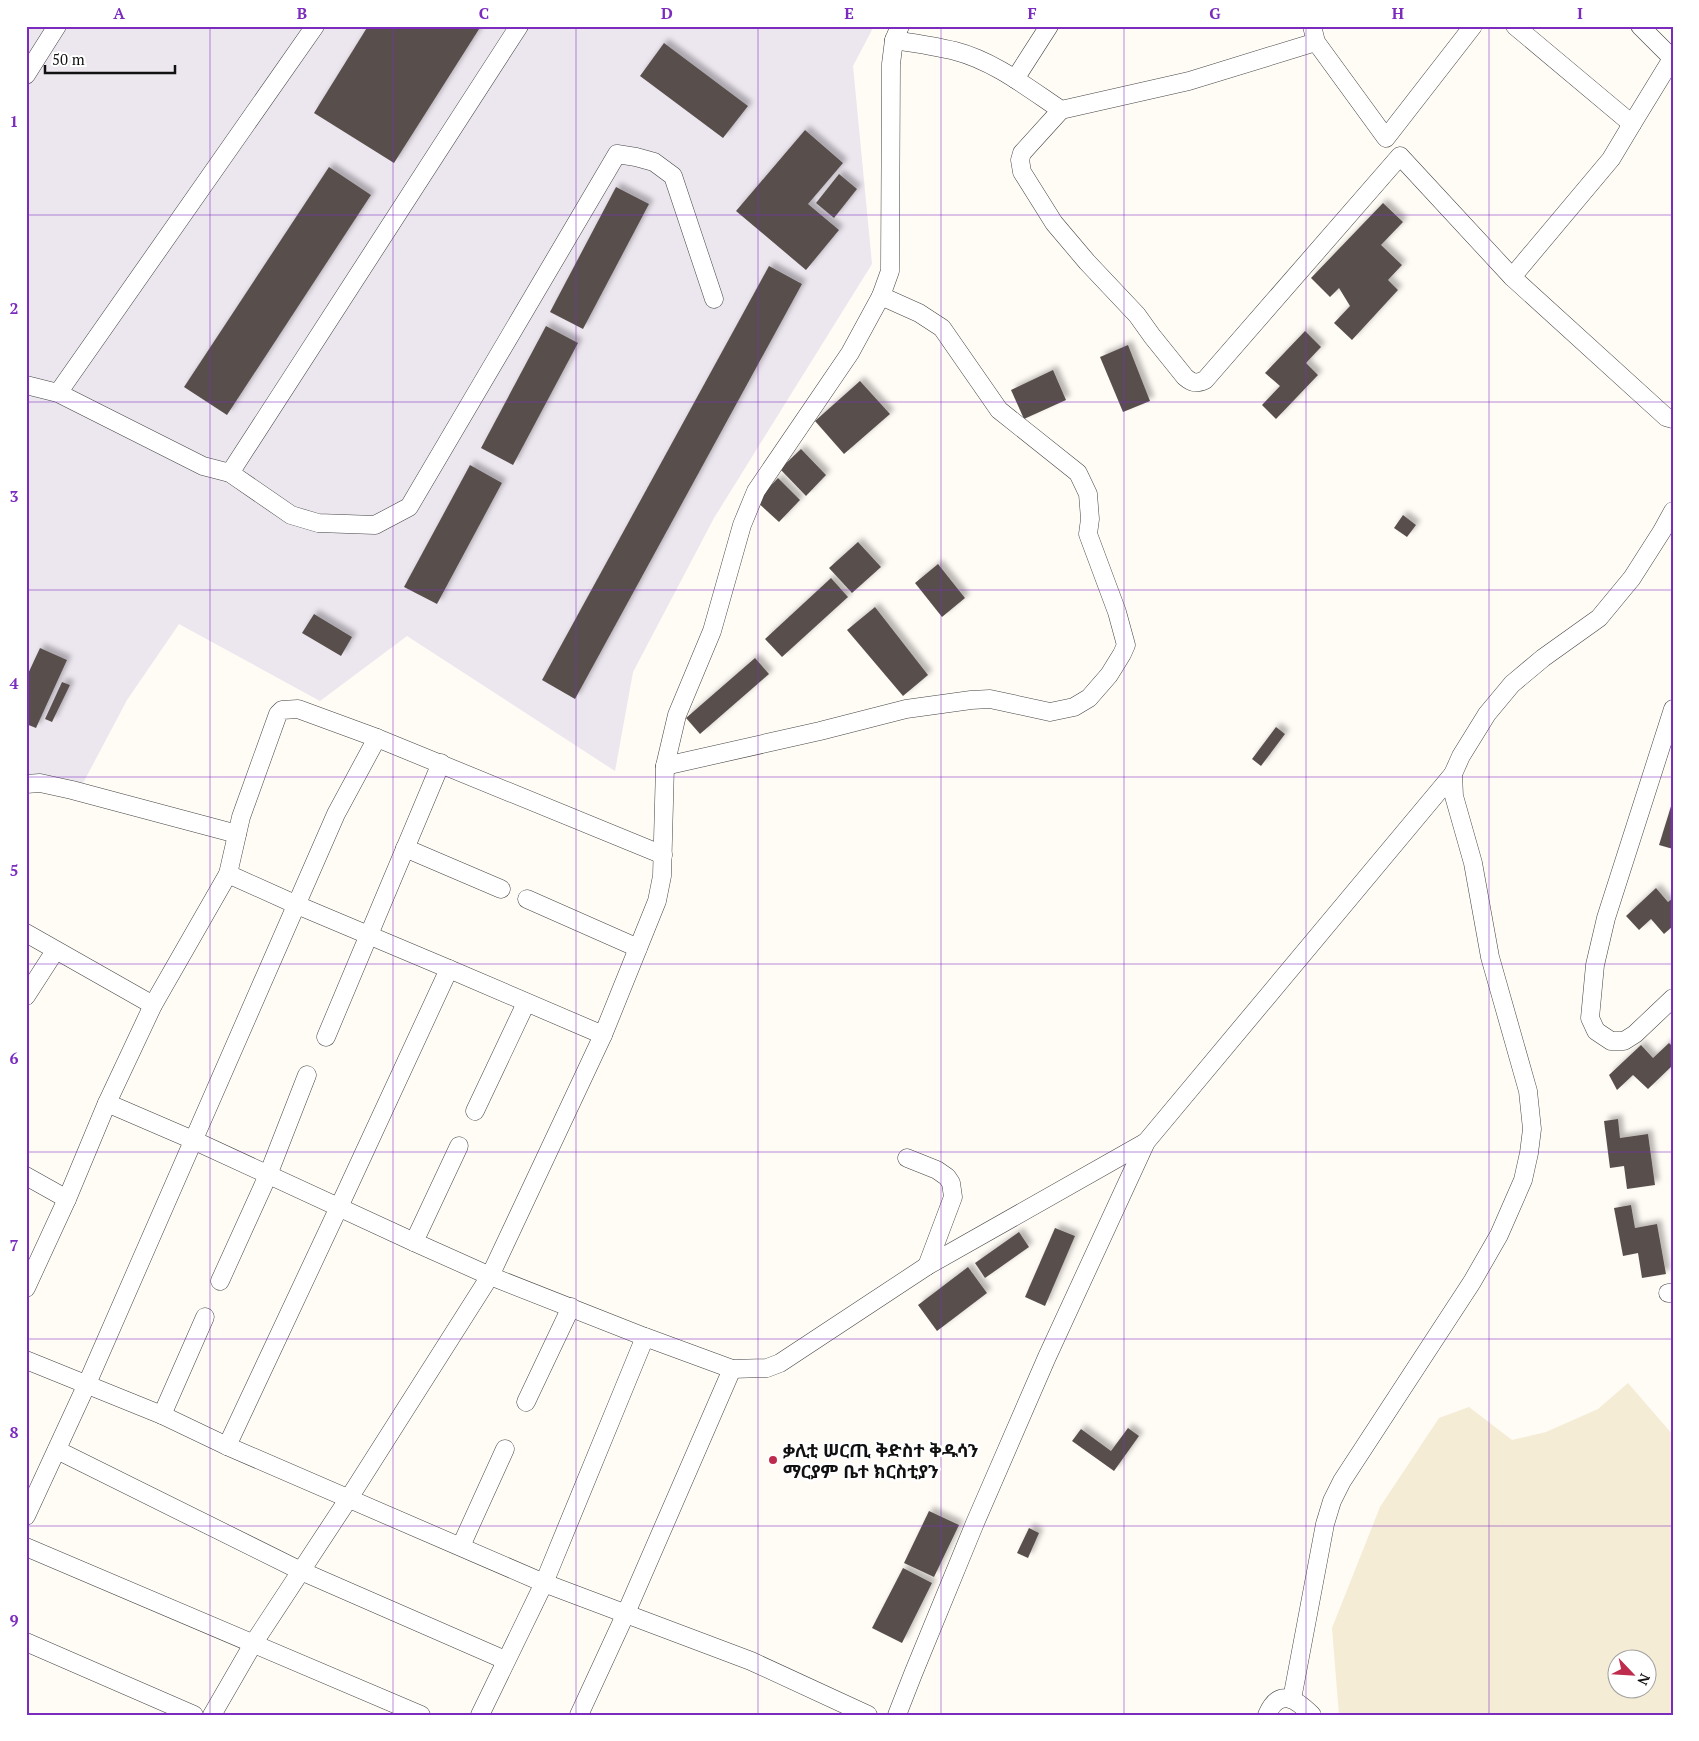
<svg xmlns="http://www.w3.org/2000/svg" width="1699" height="1741" font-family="'PT Serif','Noto Sans Ethiopic',serif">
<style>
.industrial{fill:#ece6ef}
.farmland{fill:#f5ecd5;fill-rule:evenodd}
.building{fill:#59504d;filter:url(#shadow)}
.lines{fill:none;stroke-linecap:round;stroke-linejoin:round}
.minor-casing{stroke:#444;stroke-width:19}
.minor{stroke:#fff;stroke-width:18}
.grid{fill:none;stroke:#7b2cbf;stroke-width:1;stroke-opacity:0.55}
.poi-dot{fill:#be2b4c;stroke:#fff;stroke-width:2}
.labels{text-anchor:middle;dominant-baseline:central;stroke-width:5;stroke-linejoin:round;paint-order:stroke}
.poi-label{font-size:18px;font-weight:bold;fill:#111;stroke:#fff;text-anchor:start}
.neatline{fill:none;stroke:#7b2cbf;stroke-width:2}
.grid-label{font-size:16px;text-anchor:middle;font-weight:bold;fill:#7b2cbf}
</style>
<defs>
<filter id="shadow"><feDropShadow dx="4.5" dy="-4.5" stdDeviation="2.5" flood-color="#0004"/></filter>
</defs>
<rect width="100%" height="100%" fill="#fffbf5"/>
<path class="industrial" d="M 26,26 L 874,26 L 853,66 L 872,264 L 714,518 L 633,672 L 615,771 L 407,636 L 320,701 L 179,624 L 127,700 L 82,785 L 26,776 Z"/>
<path class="farmland" d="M 1628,1383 L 1673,1435 L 1673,1715 L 1339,1715 L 1332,1628 L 1380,1507 L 1439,1418 L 1469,1407 L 1512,1440 L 1546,1432 L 1598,1409 ZM 1616,1658 L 1646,1658 L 1646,1688 L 1616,1688 Z"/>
<g class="building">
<path d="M 368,26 L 481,26 L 394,163 L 314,113 Z"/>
<path d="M 664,43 L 748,106 L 723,138 L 640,76 Z"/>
<path d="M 805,130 L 843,163 L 808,204 L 839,230 L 806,270 L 736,211 Z"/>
<path d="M 329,167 L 371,195 L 227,415 L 184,387 Z"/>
<path d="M 839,174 L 857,189 L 834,218 L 816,203 Z"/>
<path d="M 616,187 L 649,204 L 583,329 L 550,312 Z"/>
<path d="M 1383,203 L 1403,222 L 1381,245 L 1402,265 L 1388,280 L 1398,290 L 1352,340 L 1334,323 L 1350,306 L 1339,288 L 1330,297 L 1311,278 Z"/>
<path d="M 769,266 L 802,284 L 575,699 L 542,680 Z"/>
<path d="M 546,326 L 578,343 L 513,465 L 481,448 Z"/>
<path d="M 1305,331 L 1321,347 L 1306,363 L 1318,375 L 1276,419 L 1262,405 L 1280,386 L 1265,373 Z"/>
<path d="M 1128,345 L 1150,401 L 1123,412 L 1100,357 Z"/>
<path d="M 1053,370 L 1066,400 L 1024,419 L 1011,390 Z"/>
<path d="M 860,381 L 890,414 L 844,454 L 815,421 Z"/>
<path d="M 801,449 L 826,475 L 806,496 L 780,469 Z"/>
<path d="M 470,465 L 502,483 L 437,604 L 404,587 Z"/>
<path d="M 778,478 L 800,500 L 779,522 L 756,501 Z"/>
<path d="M 1403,515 L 1416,525 L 1407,537 L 1394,528 Z"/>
<path d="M 858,542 L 881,567 L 852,593 L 829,568 Z"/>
<path d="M 938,564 L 965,598 L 942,617 L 915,583 Z"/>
<path d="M 831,578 L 848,597 L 782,657 L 765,639 Z"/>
<path d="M 875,607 L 928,675 L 903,696 L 847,630 Z"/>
<path d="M 314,614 L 352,637 L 341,656 L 302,633 Z"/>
<path d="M 40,648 L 67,660 L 36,728 L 26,724 L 26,678 Z"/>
<path d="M 755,658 L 769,674 L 700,734 L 686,718 Z"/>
<path d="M 62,682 L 70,685 L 52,722 L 45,719 Z"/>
<path d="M 1276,727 L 1285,734 L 1261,766 L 1252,759 Z"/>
<path d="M 1672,803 L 1673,803 L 1673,849 L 1659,845 Z"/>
<path d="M 1656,888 L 1668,902 L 1673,898 L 1673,926 L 1664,934 L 1651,919 L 1639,930 L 1626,916 Z"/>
<path d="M 1669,1043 L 1673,1047 L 1673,1065 L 1648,1089 L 1633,1075 L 1617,1090 L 1609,1075 L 1641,1045 L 1653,1058 Z"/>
<path d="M 1618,1119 L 1620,1138 L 1648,1134 L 1655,1185 L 1627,1189 L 1624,1166 L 1610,1168 L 1604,1121 Z"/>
<path d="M 1631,1205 L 1635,1228 L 1657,1224 L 1666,1274 L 1642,1278 L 1638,1253 L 1623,1256 L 1614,1208 Z"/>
<path d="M 1055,1228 L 1075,1236 L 1045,1306 L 1025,1297 Z"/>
<path d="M 1019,1232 L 1029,1247 L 985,1278 L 975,1263 Z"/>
<path d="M 968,1267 L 987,1293 L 937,1331 L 918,1305 Z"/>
<path d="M 1128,1428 L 1139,1436 L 1114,1471 L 1072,1441 L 1081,1429 L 1111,1451 Z"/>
<path d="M 929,1511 L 959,1525 L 934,1577 L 904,1563 Z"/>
<path d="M 1029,1528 L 1039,1533 L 1028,1558 L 1017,1553 Z"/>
<path d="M 903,1568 L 932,1583 L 902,1643 L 872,1628 Z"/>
</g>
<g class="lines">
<g class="minor-casing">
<g id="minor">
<path d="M 1312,26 L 1316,42 L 1386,138 L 1473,26"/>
<path d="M 1515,26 L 1632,124 L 1673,57"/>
<path d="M 1640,26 L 1672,58"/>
<path d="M 894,40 C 914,43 935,46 955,51 C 994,61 1028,88 1061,110 L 1189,81 L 1316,42"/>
<path d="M 26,75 L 57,26"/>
<path d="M 1015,79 L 1049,26"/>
<path d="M 1061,110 L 1022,153 L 1020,160 L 1022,172 L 1054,223 L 1087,262 L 1137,315 L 1152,336 L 1185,377 C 1192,383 1196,384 1205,380 L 1400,156 L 1512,277 L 1666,417 L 1673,419"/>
<path d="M 1512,277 L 1611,159 L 1632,124"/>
<path d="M 26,385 L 58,393 L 203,466 L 230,473 L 291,515 L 318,523 L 375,525 L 409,507 L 617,154 L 636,157 L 654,162 L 673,176 L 714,299"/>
<path d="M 58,393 L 315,26"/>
<path d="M 230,473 L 519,26"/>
<path d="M 1673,709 L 1606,918 L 1595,965 L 1590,1018 L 1596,1031 L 1611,1041 L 1624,1041 L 1635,1034 L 1673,998"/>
<path d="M 665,766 L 820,731 L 906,709 L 971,700 L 990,699 L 1050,712 L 1074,707 L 1089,698 L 1109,675 L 1122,654 L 1126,645 L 1117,612 L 1088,534 L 1090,519 L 1088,494 L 1078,473 L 999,410 L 942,328 L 919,313 L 881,296"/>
<path d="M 26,784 L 40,783 L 72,790 L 237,834"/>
<path d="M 405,848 L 501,889"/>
<path d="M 228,874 L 297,905 L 449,969 L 603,1035"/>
<path d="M 527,899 L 638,948"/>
<path d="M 26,933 L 153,1005"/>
<path d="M 26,996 L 55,951"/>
<path d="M 326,1037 L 441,763"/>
<path d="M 107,1103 L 193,1140 L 414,1242 L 490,1276 L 645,1337 L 732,1369 L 767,1368 L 780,1363 L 927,1266 L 1146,1142"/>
<path d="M 475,1111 L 526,1003"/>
<path d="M 907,1158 L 937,1170 L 947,1177 L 951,1183 L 953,1197 L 927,1266"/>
<path d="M 26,1176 L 67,1199"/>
<path d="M 414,1242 L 459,1146"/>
<path d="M 220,1281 L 268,1175 L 307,1075"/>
<path d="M 26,1288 L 67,1199 L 107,1103 L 153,1005 L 228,874 L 241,817 L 278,714 L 282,710 L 298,709 L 377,738 L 663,855"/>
<path d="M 1668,1293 L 1673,1293"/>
<path d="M 26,1360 L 162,1415 L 227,1446 L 544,1583 L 751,1661 L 868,1715"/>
<path d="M 526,1402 L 571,1307"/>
<path d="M 162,1415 L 205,1317"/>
<path d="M 227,1446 L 339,1207 L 449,969"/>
<path d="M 57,1450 L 301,1571 L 505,1660"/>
<path d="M 26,1516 L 86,1386 L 336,814 L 377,738"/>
<path d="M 461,1546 L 505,1449"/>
<path d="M 26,1547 L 421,1715"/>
<path d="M 26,1642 L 194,1715"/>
<path d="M 1292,1699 L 1325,1524 L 1332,1501 L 1342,1481 L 1472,1282 L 1499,1235 L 1523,1180 L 1529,1153 L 1532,1129 L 1528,1091 L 1490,957 L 1473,863 L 1454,796 L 1453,774 L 1461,756 L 1487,714 L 1512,684 L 1543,658 L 1599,618 L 1632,578 L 1662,531 L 1673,511"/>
<path d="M 212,1715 L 253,1644 L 349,1498 L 490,1276 L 603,1035 L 657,901 L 662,876 L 665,766 L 677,715 L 712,631 L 742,525 L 756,491 L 850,353 L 881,296 L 890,271 L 891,64 L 894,40 L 900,26"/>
<path d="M 480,1715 L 544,1583 L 645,1337"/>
<path d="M 579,1715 L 626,1613 L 732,1369"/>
<path d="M 897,1715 L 913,1674 L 975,1523 L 1047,1357 L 1146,1142 L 1453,774"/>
<path d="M 1267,1715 C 1279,1687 1296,1699 1312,1715"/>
</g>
</g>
<use href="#minor" class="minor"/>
</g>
<path class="grid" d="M 210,26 L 210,1715M 393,26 L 393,1715M 576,26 L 576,1715M 758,26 L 758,1715M 941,26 L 941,1715M 1124,26 L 1124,1715M 1306,26 L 1306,1715M 1489,26 L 1489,1715M 26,215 L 1673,215M 26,402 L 1673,402M 26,590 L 1673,590M 26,777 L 1673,777M 26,964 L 1673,964M 26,1152 L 1673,1152M 26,1339 L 1673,1339M 26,1526 L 1673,1526"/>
<circle class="poi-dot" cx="773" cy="1460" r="5"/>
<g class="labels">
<g class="poi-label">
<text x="783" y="1450">ቃሊቲ ሠርጢ ቅድስተ ቅዱሳን<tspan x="783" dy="21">ማርያም ቤተ ክርስቲያን</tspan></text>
</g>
</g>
<rect width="1699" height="1741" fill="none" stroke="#ffffff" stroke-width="55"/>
<g transform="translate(1632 1674) rotate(115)"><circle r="24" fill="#ffffff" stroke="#a0a0a0"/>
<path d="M0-4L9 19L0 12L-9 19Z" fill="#be2b4c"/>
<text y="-8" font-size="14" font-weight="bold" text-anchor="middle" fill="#111111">N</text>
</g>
<path d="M45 65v8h130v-8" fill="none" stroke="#111111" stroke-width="2.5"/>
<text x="52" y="65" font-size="15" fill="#111111" stroke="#ffffff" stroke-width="4" paint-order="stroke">50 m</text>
<rect x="28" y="28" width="1644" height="1686" class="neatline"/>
<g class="grid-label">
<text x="119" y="19">A</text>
<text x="302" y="19">B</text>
<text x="484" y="19">C</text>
<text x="667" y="19">D</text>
<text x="849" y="19">E</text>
<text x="1032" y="19">F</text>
<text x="1215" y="19">G</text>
<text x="1398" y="19">H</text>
<text x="1580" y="19">I</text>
<text x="14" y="127">1</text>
<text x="14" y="314">2</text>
<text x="14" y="502">3</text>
<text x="14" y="689">4</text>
<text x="14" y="876">5</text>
<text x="14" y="1064">6</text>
<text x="14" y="1251">7</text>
<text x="14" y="1438">8</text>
<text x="14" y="1626">9</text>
</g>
</svg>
